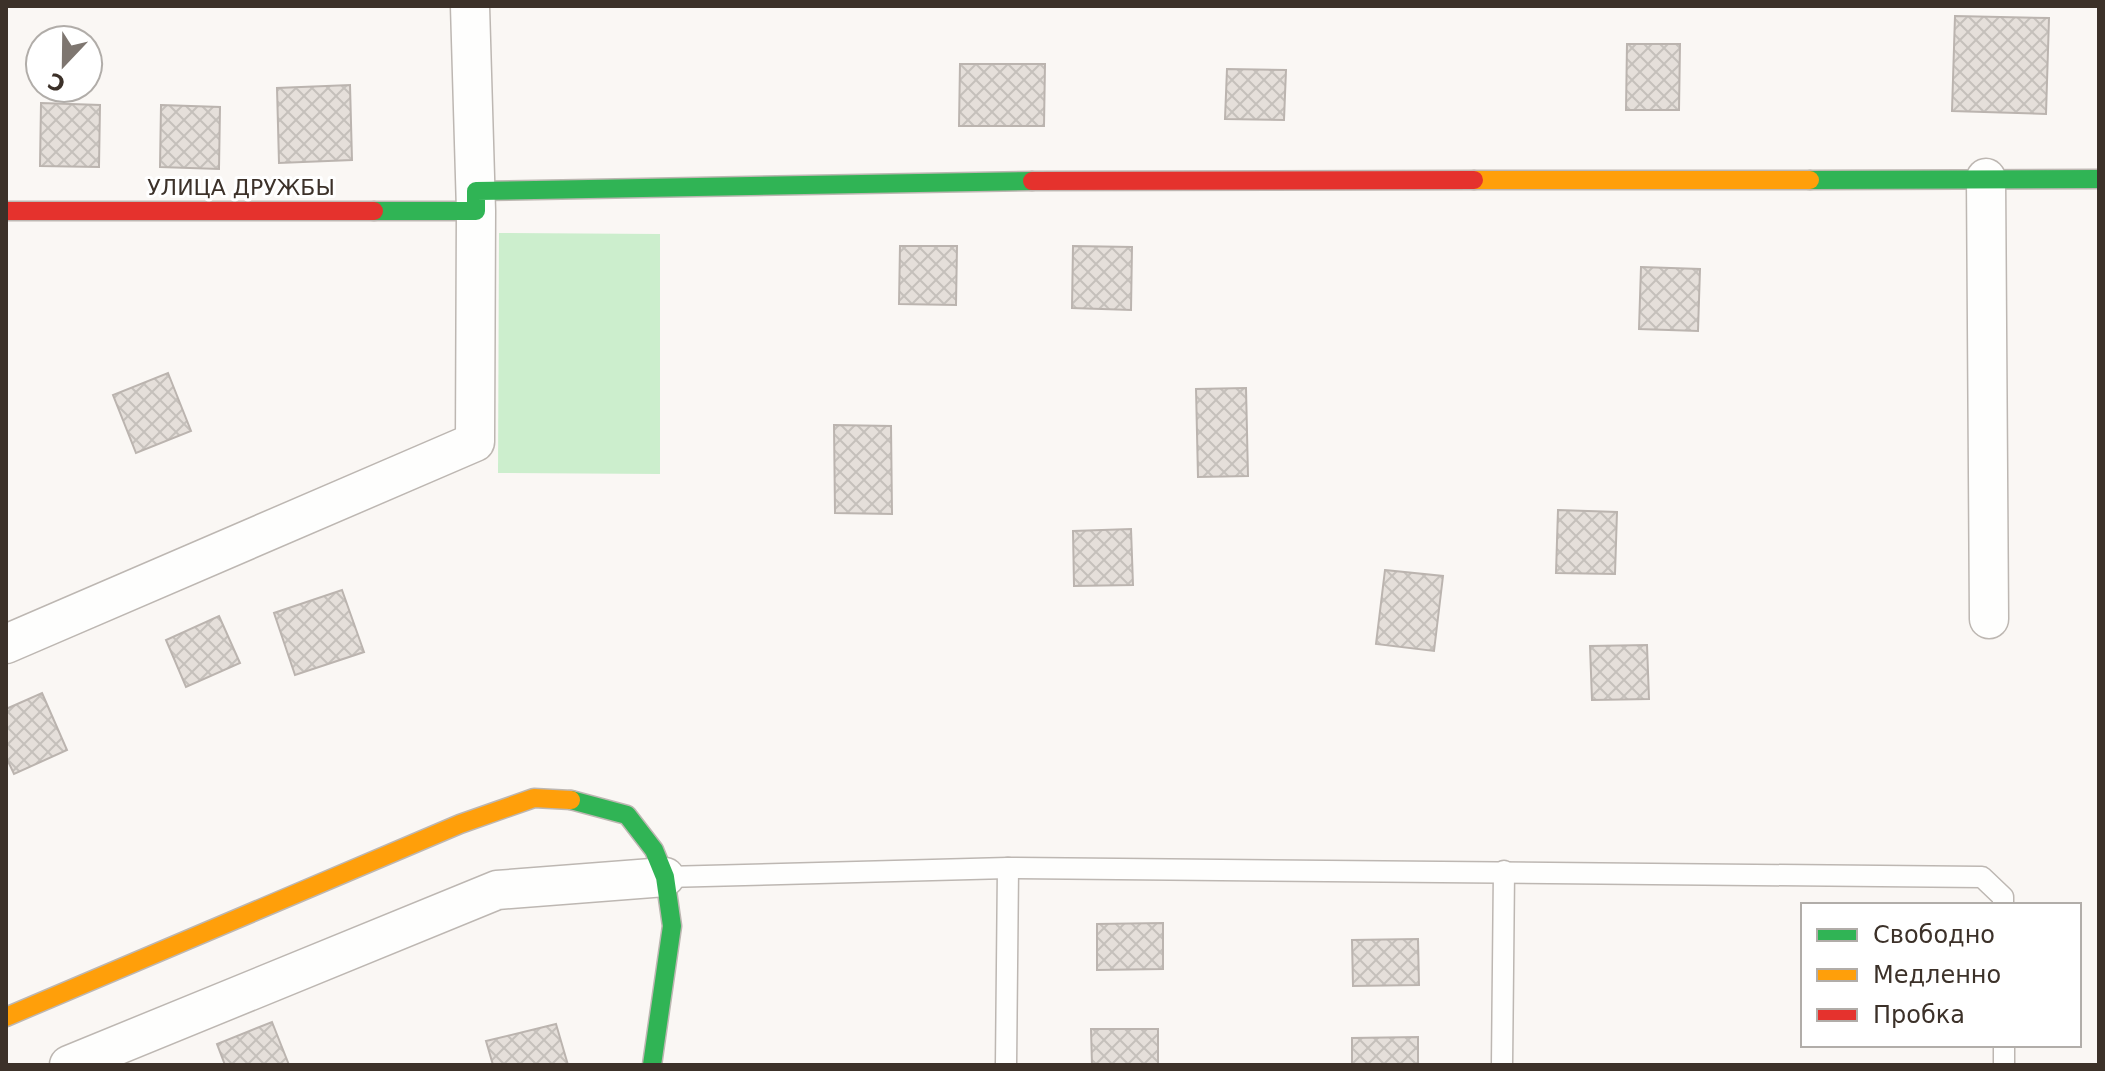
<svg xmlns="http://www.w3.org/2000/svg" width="2105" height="1071" font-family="'DejaVu Sans',sans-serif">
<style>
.park{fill:#cceecd}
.building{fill:url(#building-cross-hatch);stroke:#bbb4af;stroke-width:2}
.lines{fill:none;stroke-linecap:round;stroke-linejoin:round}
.lane-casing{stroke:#bdb7b2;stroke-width:23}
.street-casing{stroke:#bdb7b2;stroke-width:41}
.fast-casing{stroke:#bdb7b2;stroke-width:21}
.slow-casing{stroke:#bdb7b2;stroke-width:21}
.jam-casing{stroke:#bdb7b2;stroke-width:21}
.lane{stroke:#fefefd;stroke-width:20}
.street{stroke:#fefefd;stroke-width:38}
.fast{stroke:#30b455;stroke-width:18}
.slow{stroke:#ff9f0a;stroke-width:18}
.jam{stroke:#e5322d;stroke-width:18}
.labels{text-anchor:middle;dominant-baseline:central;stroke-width:6;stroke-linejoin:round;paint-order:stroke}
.street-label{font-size:22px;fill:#3c3129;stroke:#fff}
</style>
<defs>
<pattern id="building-cross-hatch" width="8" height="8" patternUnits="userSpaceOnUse" patternTransform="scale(2)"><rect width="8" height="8" fill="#e5dfda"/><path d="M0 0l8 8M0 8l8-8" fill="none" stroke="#c5c0bb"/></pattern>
</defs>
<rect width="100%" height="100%" fill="#faf7f4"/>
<path class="park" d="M 499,233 L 660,234 L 660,474 L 498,473 Z"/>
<g class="building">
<path d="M 1955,16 L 2049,18 L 2046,114 L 1952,111 Z"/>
<path d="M 1627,44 L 1680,44 L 1679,110 L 1626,110 Z"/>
<path d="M 960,64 L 1045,64 L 1044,126 L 959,126 Z"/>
<path d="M 1227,69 L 1286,70 L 1284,120 L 1225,119 Z"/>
<path d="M 350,85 L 352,160 L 279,163 L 277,88 Z"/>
<path d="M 41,103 L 100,105 L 99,167 L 40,166 Z"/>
<path d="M 161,105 L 220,107 L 219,169 L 160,167 Z"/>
<path d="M 900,246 L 957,246 L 956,305 L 899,304 Z"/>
<path d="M 1073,246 L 1132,247 L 1131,310 L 1072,308 Z"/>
<path d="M 1641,267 L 1700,269 L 1698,331 L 1639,329 Z"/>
<path d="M 168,373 L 191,431 L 136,453 L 113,395 Z"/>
<path d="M 1246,388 L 1248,476 L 1198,477 L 1196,389 Z"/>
<path d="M 834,425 L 891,426 L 892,514 L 835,513 Z"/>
<path d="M 1558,510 L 1617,512 L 1615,574 L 1556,573 Z"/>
<path d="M 1131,529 L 1133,585 L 1074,586 L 1073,531 Z"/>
<path d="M 1385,570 L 1443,576 L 1434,651 L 1376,644 Z"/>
<path d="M 342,590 L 364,652 L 295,675 L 274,613 Z"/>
<path d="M 219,616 L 240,663 L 186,687 L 166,640 Z"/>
<path d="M 1647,645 L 1649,699 L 1592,700 L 1590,646 Z"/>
<path d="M 42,693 L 67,750 L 14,774 L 6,757 L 6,709 Z"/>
<path d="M 1163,923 L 1163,969 L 1097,970 L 1097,924 Z"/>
<path d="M 1418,939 L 1419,985 L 1353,986 L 1352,940 Z"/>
<path d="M 272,1022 L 289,1065 L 225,1065 L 217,1044 Z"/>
<path d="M 556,1024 L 568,1065 L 493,1065 L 486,1041 Z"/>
<path d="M 1091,1029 L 1158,1029 L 1158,1065 L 1092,1065 Z"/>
<path d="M 1418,1037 L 1418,1065 L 1352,1065 L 1352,1038 Z"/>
</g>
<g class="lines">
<g class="lane-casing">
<g id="lane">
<path d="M 665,877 L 1008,868 L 1982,877 L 2003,897 L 2003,905"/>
<path d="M 2004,1045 L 2004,1065"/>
<path d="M 1006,1065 L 1008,868"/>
<path d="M 1502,1065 L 1504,871"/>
</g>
</g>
<g class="street-casing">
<g id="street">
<path d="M 1986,178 L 1989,619"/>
<path d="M 6,644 L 475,442 L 476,211 L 470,6"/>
<path d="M 69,1065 L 497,890 L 665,877"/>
</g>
</g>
<g class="fast-casing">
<g id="fast">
<path d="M 1810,180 L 2099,179"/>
<path d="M 374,211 L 476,211 L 476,191 L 1032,181"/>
<path d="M 571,800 L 627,815 L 654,850 L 665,877 L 672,926 L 652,1065"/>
</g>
</g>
<g class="slow-casing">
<g id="slow">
<path d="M 1474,180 L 1810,180"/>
<path d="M 6,1017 L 460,824 L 534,798 L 571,800"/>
</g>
</g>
<g class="jam-casing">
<g id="jam">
<path d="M 1032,181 L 1474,180"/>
<path d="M 6,211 L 374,211"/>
</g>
</g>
<use href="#lane" class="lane"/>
<use href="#street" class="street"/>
<use href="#fast" class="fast"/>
<use href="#slow" class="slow"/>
<use href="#jam" class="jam"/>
</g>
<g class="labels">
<g class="street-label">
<text x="241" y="187">УЛИЦА ДРУЖБЫ</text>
</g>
</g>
<rect width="2105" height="1071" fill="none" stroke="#3c3129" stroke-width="16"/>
<rect x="1801" y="903" width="280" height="144" fill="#ffffff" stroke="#b1ada9" stroke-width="2"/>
<rect x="1817" y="929" width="40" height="12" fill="#30b455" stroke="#b1ada9" stroke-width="2"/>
<text x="1873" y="943" font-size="24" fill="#3c3129">Свободно</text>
<rect x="1817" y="969" width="40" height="12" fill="#ff9f0a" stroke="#b1ada9" stroke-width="2"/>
<text x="1873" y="983" font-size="24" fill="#3c3129">Медленно</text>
<rect x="1817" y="1009" width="40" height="12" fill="#e5322d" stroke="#b1ada9" stroke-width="2"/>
<text x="1873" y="1023" font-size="24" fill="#3c3129">Пробка</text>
<g transform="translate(64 64) rotate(202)"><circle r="38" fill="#ffffff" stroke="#b1ada9" stroke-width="2"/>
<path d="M0-6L14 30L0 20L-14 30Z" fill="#7e7670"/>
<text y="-12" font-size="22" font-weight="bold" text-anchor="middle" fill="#3c3129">С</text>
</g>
</svg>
